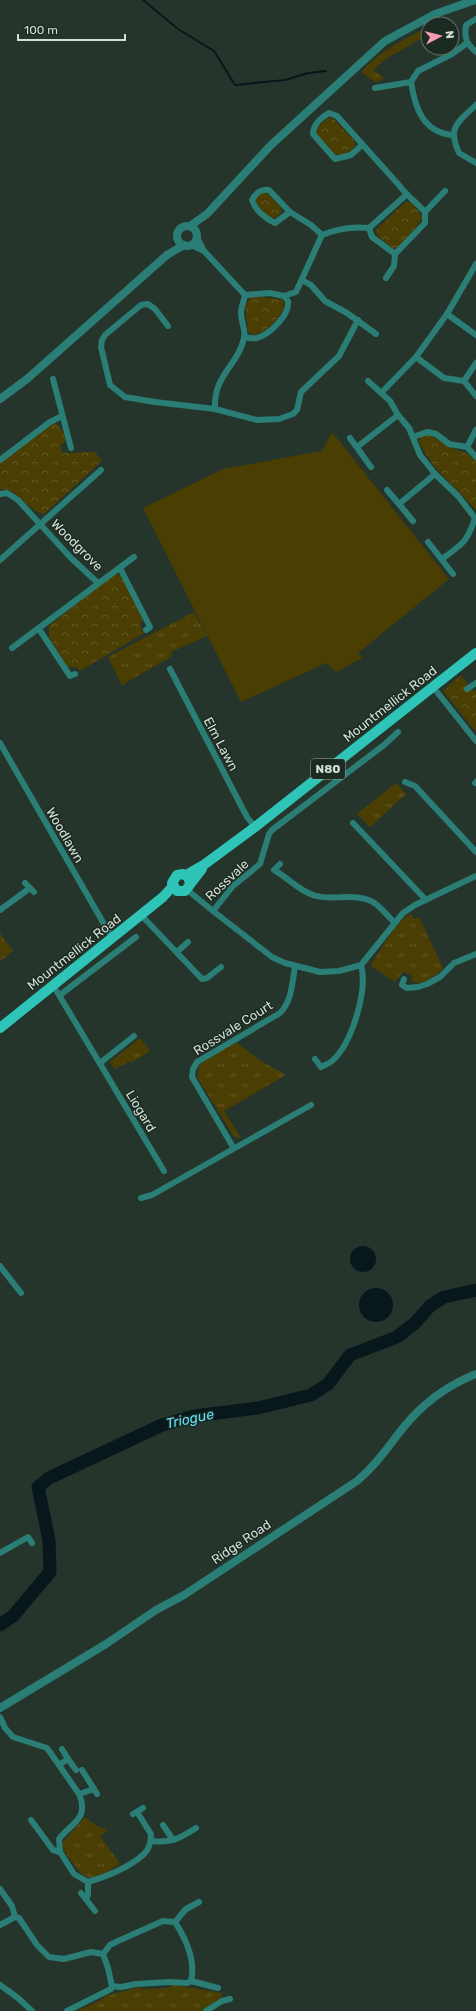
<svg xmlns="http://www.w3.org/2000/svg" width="476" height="2011" font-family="Rubik,sans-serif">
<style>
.grass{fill:url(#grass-tufts)}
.park{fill:url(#park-crowns)}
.pitch{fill:#4b3e02}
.water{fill:#07171c}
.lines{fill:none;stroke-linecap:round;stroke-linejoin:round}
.stream{stroke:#07171c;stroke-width:2}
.river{stroke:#07171c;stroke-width:13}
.minor{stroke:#2a7e76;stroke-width:6}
.tertiary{stroke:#2a7e76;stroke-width:8}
.primary{stroke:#2ec4b8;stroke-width:10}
.labels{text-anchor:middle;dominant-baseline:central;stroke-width:3;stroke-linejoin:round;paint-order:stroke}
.shield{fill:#1b2b21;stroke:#9da9a2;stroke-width:1}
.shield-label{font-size:12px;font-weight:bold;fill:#d5dfd9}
.street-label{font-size:13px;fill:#d5dfd9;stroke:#1b2b21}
.water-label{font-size:14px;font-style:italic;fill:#63defe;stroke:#1b2b21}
</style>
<defs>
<pattern id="grass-tufts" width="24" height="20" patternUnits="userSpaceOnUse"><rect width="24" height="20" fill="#4b3e02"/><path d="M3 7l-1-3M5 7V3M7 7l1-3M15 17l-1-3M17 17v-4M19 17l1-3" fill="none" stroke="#645926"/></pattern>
<pattern id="park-crowns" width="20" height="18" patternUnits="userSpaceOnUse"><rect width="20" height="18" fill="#4b3e02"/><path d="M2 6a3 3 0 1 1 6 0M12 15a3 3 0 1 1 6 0" fill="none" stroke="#645926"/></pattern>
</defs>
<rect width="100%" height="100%" fill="#25352b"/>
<g class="grass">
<path d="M 428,27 L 428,35 L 387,58 L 375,68 L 374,71 L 383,77 L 383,80 L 375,82 L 361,72 C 380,51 403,40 428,27 Z"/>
<path d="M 194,612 L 207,636 L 171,652 L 172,656 L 122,685 L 108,657 Z"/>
<path d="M 396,783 L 406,794 L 370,827 L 357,814 Z"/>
<path d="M 411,913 L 414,919 L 419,917 L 443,968 C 436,976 423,986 412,982 L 411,975 L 403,972 L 395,982 L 371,966 L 371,964 C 384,946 393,925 411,913 Z"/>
<path d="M 140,1038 L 150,1051 L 131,1063 L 130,1061 L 115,1069 L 110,1062 Z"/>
<path d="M 236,1042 L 261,1061 L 286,1075 L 224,1111 L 241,1138 L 237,1138 L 233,1135 L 197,1077 L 200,1064 Z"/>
<path d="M 85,1817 L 97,1826 L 108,1830 L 100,1836 L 119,1862 L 119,1865 C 96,1877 89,1887 72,1862 C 67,1856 63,1851 62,1843 Z"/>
<path d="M 174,1985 L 221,1993 L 222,1997 L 201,2011 L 77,2011 L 103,1999 L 105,1996 L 140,1987 L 142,1989 L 168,1988 Z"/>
</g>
<g class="park">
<path d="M 327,118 L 334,119 L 355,142 C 356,151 343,157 335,154 L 316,133 L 317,128 Z"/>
<path d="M 261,192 L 267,193 L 281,207 L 281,213 L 278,217 L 270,218 L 257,204 L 255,199 Z"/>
<path d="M 405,202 L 412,203 L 423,218 L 400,247 L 393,249 L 378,236 L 375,231 Z"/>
<path d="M 252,296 L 279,299 L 283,300 L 284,304 C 283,317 266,332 254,335 L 248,332 L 245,305 Z"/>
<path d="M 54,423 C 61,426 64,432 66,440 L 61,445 L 62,453 L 95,452 L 102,461 L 44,514 C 26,511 20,488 0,489 L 0,463 Z"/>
<path d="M 429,434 L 449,447 L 466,453 L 476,461 L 476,510 L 433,465 L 418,441 L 423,435 Z"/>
<path d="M 113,575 L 119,575 L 123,578 L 143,618 L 140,626 L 144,633 L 80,671 L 77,667 L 69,667 L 66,665 L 49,637 L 49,626 Z"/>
<path d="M 461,675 L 472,690 L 476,690 L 476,732 L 443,691 Z"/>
<path d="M 0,933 L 13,951 L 0,961 Z"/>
</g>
<path class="pitch" d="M 332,432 L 449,579 L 358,653 L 362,658 L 336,672 L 326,663 L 241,702 L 143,508 L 223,469 L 322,451 Z"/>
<g class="water">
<circle cx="363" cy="1259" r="13"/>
<circle cx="376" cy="1305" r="17"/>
</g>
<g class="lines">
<path class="stream" d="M 143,0 L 178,29 L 214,51 L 235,85 L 285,80 L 308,73 L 326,71"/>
<path class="river" d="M 0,1625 L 13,1616 L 50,1572 L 49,1540 L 38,1487 L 49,1478 L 162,1425 L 194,1416 L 258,1408 L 311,1395 L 328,1384 L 350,1355 L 397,1337 L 415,1323 L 430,1306 L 444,1297 L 476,1290"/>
<g class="minor">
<path d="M 476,19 L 466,25 C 464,38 466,43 476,52"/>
<path d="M 375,88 L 411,82"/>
<path d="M 476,105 C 458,122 447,127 459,153 L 476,163"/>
<path d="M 452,135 C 423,132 415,108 411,82 L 418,71 L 452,54 L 467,43"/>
<path d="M 362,145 L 351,155 L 335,159 L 313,134 C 313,125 321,117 329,113 L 337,116 L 398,184 C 406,195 416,202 425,212"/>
<path d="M 290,212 L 275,223 C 266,219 255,210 252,200 C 256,193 260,189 269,190 L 290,212 L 311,225 L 322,235"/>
<path d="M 369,228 L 406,195"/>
<path d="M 191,245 L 204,251"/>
<path d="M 386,278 L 394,266 L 395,254"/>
<path d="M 302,280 L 311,285 L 325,301 L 347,313 L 376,334"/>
<path d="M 245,295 L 270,293 L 284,296 L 296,292 L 322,235 C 337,229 352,226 369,228 L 372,237 L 395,254 L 425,223 L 425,212 L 445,191"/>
<path d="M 447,314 L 476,335"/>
<path d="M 168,326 L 155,309 L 148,304 L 141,305 L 105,335 L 102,340 L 101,347 L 110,385 L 125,397 L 155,402 L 215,409 C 213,375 238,366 244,338 C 246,331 241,321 241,313 C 241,307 244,301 245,295 L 204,251 L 197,237"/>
<path d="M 245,337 C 249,338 253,339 257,338 C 270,334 290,315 288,301 L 284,296"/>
<path d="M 416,357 L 444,378 L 464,381 L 476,396"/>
<path d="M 53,379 L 71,448"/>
<path d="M 368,381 L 390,401 L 398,415 L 409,428 L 420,455 L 435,474 L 458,496 L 475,518"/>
<path d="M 464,381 L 476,363"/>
<path d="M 382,392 L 416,357 L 447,314 L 476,264"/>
<path d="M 215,409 L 257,420 L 279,419 L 293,414 L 297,410 L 301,392 L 339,356 L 358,320"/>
<path d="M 413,437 L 427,432 L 436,434 L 449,444 L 467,447 L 476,457"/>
<path d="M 350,438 L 371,467"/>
<path d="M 357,447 L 398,415"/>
<path d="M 467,447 L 476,430"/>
<path d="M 0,460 L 50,422 L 62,416"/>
<path d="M 387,490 L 399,504"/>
<path d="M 0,494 L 7,493 L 18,500 L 71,558 L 98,583"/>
<path d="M 413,521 L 399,504 L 435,474"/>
<path d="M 428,542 L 453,574"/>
<path d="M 442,559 C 462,544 467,543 475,518"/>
<path d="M 0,560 L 101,470"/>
<path d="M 120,568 L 150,627 L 146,630"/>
<path d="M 39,629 L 70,676 L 75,674"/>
<path d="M 12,648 L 134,557"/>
<path d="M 170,669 L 247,817 L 255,827"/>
<path d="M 433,687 L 476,741"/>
<path d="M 467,689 L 476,683"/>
<path d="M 0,743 L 112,938"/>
<path d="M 405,782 L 415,786 L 476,852"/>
<path d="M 475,783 L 476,782"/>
<path d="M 353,823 L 426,900"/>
<path d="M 280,864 L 274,870 C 287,877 299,891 313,895 C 332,902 352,892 371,901 C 380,905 387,916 394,922"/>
<path d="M 25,883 L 34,892"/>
<path d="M 188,889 L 191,893 L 213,911 L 233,886 L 260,864 L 269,834 L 272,830 L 384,745 L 398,732"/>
<path d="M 0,910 L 30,888"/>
<path d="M 213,911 L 272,957 L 285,963 L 320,972 L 339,971 L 361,965 L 403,913 L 415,905 L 476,876"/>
<path d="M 141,915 L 202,979 L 207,978 L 221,967"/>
<path d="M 177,952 L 188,942"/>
<path d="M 404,979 L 402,985 L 407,988 L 418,987 L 427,984 L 440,977 L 454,963 L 476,954"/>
<path d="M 53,985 L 164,1171"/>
<path d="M 60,995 L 136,937"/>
<path d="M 315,1059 L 321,1067 C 324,1065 329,1064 332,1061 C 352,1044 368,990 361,965"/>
<path d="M 100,1063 L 134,1036"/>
<path d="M 233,1147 L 192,1077 L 193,1069 L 197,1062 L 280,1013 C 292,1001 292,983 295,967"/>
<path d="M 141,1198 L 152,1195 L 311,1105"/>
<path d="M 0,1266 L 21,1293"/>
<path d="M 0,1553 L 28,1537 L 32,1543"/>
<path d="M 0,1717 L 5,1728 L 13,1737 L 47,1748 L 59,1765"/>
<path d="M 62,1749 L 68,1759"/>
<path d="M 76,1770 L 68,1759 L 59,1765 L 79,1794"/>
<path d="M 82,1770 L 94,1789"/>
<path d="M 133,1814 L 143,1808"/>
<path d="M 31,1820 L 53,1850 L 60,1852 L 74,1874 L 88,1882 C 106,1877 130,1867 144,1854 C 149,1849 151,1842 151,1834 L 137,1812"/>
<path d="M 163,1825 L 173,1840"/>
<path d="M 151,1841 C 171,1843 179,1839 196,1828"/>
<path d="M 60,1852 L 59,1839 C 70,1824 90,1819 79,1794 L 94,1789 L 97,1794"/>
<path d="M 0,1889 L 12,1906 L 15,1917 L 19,1918 L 37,1945 L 49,1957 L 64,1959 L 91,1952 L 103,1954"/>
<path d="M 81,1893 L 95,1911"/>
<path d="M 86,1899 L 88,1895 L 88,1882"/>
<path d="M 175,1922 L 186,1909 L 199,1902"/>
<path d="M 0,1925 L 15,1917"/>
<path d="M 103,1954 L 110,1945 L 118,1941 L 163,1921 L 175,1922 C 186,1939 196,1961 191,1981"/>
<path d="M 103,1954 L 108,1968 L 112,1986"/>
<path d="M 191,1981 L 218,1988"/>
<path d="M 0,1985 L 18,1998 L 32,2011"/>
<path d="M 67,2011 L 111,1989 L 112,1986 L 121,1987 L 136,1984 L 170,1982 L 187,1983 L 191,1981"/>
<path d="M 206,2011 L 222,2001 L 230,1999"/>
</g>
<g class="tertiary">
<circle cx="187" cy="236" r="10"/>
<path d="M 190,226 L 207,214 L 271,145 L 385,41 L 435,14 L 475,0"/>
<path d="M 0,399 L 27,379 L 167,255 L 184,245"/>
<path d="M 0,1708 L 106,1644 L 156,1610 L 184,1595 L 357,1481 C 377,1464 387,1448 403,1428 C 423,1403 446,1386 476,1374"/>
</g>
<g class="primary">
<path d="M 186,875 L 205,864 L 255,827 L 476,653"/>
<path d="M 190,883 L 188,877 L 183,874 L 177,875 L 172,883 L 177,891 L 185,891 L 202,869"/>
<path d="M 0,1028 L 163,897 L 173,886"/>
</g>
</g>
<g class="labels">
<rect class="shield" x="311" y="759" width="34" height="20" rx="3"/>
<g class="shield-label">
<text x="328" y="769">N80</text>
</g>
<g class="street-label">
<text transform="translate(77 545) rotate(45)">Woodgrove</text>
<text transform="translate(390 704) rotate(-38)">Mountmellick Road</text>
<text transform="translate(221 744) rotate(62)">Elm Lawn</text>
<text transform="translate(65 835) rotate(60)">Woodlawn</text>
<text transform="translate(227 880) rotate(-43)">Rossvale</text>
<text transform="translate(74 952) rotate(-38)">Mountmellick Road</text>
<text transform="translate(233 1028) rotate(-32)">Rossvale Court</text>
<text transform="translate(141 1111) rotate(59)">Liogard</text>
<text transform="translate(241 1542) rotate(-34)">Ridge Road</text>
</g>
<g class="water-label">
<text transform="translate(190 1419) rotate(-12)">Triogue</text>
</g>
</g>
<g transform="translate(440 36) rotate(83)"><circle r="19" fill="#1b2b21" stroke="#65736b"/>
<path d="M0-3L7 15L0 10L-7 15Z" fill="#f19ab1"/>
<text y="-6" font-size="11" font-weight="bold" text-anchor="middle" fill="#d5dfd9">N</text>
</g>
<path d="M18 34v6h107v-6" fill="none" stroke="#d5dfd9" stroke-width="2"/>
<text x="24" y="34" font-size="12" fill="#d5dfd9" stroke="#1b2b21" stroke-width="3" paint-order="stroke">100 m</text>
</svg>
